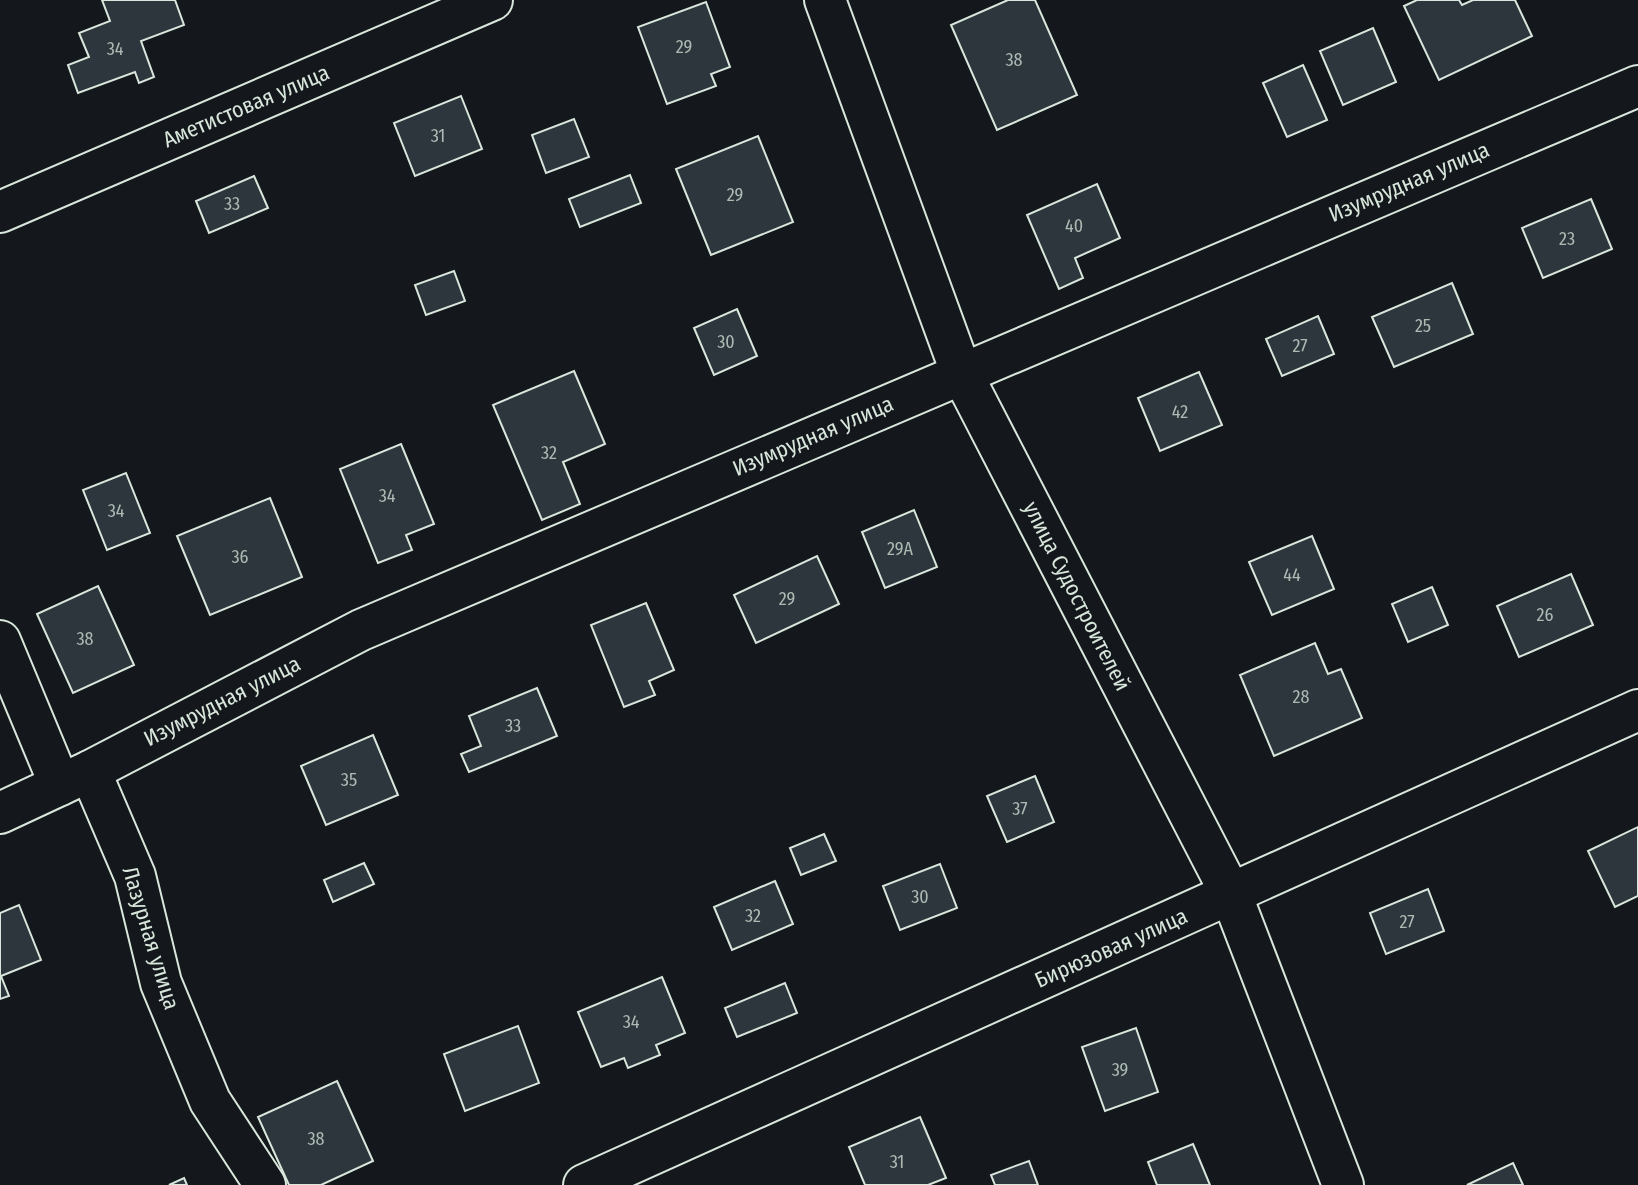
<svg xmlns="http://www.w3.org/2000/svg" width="1638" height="1185" font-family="'Fira Sans Condensed',sans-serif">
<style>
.building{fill:#2c363c;stroke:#d8e6dc;stroke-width:2}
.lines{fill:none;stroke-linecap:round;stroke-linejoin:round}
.minor-casing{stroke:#d8e6dc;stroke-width:44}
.minor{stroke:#14181c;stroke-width:40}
.labels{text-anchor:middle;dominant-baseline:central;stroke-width:6;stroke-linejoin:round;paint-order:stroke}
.number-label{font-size:18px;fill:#adbab4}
.street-label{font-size:22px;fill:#d8e6dc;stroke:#14181c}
</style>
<rect width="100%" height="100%" fill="#14181c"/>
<g class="building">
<path d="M 102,0 L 175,0 L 184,25 L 141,41 L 154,77 L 139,83 L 135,72 L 78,93 L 68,65 L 89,57 L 79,33 L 110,21 Z"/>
<path d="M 1008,0 L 1035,0 L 1077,95 L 997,130 L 951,25 Z"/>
<path d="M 1417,0 L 1459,0 L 1462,5 L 1473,0 L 1515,0 L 1532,36 L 1439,80 L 1404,6 Z"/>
<path d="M 706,2 L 730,67 L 711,74 L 716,86 L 667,104 L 638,27 Z"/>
<path d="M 1373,28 L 1396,82 L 1343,105 L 1320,51 Z"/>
<path d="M 1303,65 L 1327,120 L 1287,137 L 1263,83 Z"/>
<path d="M 461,96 L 482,149 L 415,176 L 394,123 Z"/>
<path d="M 574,119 L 589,157 L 546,173 L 532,135 Z"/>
<path d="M 758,136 L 793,222 L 711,255 L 676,169 Z"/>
<path d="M 630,175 L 641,203 L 580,227 L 569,199 Z"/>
<path d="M 254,176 L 268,208 L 209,233 L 196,201 Z"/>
<path d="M 1097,184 L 1120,238 L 1075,258 L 1083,278 L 1059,289 L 1027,215 Z"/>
<path d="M 1591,199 L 1612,249 L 1543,278 L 1522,228 Z"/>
<path d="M 454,271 L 465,301 L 426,315 L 415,285 Z"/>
<path d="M 1452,283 L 1473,334 L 1394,367 L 1372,317 Z"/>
<path d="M 737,309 L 757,356 L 714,375 L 694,328 Z"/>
<path d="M 1318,316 L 1334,354 L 1282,376 L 1266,339 Z"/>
<path d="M 574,371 L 605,444 L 563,462 L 580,504 L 542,520 L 493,405 Z"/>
<path d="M 1199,372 L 1222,425 L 1160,451 L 1138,398 Z"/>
<path d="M 401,444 L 434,524 L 406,535 L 412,550 L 378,563 L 340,469 Z"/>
<path d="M 126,473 L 150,533 L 107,550 L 83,490 Z"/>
<path d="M 270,498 L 302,577 L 210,615 L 177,536 Z"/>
<path d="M 914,510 L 937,567 L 885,588 L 862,532 Z"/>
<path d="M 1312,536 L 1334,589 L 1272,615 L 1249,562 Z"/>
<path d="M 817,556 L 839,604 L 756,643 L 734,595 Z"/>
<path d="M 1571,574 L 1593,625 L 1519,657 L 1497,606 Z"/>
<path d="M 98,586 L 134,665 L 73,693 L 37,614 Z"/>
<path d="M 1432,587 L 1448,625 L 1408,642 L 1392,604 Z"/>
<path d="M 646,603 L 674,670 L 649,681 L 655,695 L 624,707 L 591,625 Z"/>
<path d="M 1315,643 L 1328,674 L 1341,669 L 1362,718 L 1274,756 L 1240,675 Z"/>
<path d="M 537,688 L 557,736 L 469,772 L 461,754 L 481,746 L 469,716 Z"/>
<path d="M 373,735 L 398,795 L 326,825 L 301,766 Z"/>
<path d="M 1035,776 L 1054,822 L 1007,842 L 987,796 Z"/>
<path d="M 1638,827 L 1638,896 L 1615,907 L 1588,851 Z"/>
<path d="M 824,834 L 836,861 L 801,875 L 790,848 Z"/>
<path d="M 364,863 L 374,884 L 333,902 L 324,880 Z"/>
<path d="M 940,864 L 957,908 L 900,930 L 883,886 Z"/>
<path d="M 775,881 L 793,924 L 732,950 L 714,907 Z"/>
<path d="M 1428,889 L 1444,931 L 1386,954 L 1370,913 Z"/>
<path d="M 19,905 L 41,960 L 1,976 L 9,996 L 0,999 L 0,913 Z"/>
<path d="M 662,977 L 685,1033 L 656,1045 L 660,1055 L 628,1068 L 624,1058 L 601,1067 L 578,1012 Z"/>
<path d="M 785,983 L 797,1013 L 737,1037 L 725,1008 Z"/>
<path d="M 518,1026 L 539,1083 L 465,1111 L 444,1054 Z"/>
<path d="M 1136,1028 L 1158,1092 L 1105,1111 L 1082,1047 Z"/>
<path d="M 337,1081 L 373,1161 L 321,1185 L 289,1185 L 258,1117 Z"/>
<path d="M 920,1117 L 946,1178 L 928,1185 L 865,1185 L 849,1147 Z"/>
<path d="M 1193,1144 L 1210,1185 L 1157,1185 L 1148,1162 Z"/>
<path d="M 1029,1161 L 1038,1185 L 995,1185 L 991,1175 Z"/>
<path d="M 1513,1163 L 1523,1185 L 1467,1185 Z"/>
<path d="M 184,1178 L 187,1185 L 169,1185 Z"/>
</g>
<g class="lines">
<g class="minor-casing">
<g id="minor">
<path d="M 825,0 L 961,372 L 1231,894 L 1343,1185"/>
<path d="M 0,212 L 492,0"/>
<path d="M 0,641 L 60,785"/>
<path d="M 90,771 L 135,876 L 161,983 L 210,1101 L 265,1185"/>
<path d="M 0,813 L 90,771 L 361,630 L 1638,86"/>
<path d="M 584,1185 L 1638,710"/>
</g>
</g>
<use href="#minor" class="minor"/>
</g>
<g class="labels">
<g class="number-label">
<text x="684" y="47">29</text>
<text x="115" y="49">34</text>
<text x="1014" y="60">38</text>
<text x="438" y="136">31</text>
<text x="735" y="195">29</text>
<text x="232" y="204">33</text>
<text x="1074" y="226">40</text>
<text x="1567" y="239">23</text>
<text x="1423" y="326">25</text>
<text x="726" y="342">30</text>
<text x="1300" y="346">27</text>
<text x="1180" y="412">42</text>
<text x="549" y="453">32</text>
<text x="387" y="496">34</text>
<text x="116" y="511">34</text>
<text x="900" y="549">29А</text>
<text x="240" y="557">36</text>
<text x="1292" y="575">44</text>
<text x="787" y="599">29</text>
<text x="1545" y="615">26</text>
<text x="85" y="639">38</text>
<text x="1301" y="697">28</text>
<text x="513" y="726">33</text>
<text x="349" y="780">35</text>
<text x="1020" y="809">37</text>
<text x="920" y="897">30</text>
<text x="753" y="916">32</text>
<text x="1407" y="922">27</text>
<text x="631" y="1022">34</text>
<text x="1120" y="1070">39</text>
<text x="316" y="1139">38</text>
<text x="897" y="1162">31</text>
</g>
<g class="street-label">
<text transform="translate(246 106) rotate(-23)">Аметистовая улица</text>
<text transform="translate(1409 182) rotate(-23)">Изумрудная улица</text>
<text transform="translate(813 436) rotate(-23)">Изумрудная улица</text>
<text transform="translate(1077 596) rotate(63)">улица Судостроителей</text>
<text transform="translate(222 701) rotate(-27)">Изумрудная улица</text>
<text transform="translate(151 938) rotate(73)">Лазурная улица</text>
<text transform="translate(1111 948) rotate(-24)">Бирюзовая улица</text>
</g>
</g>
</svg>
